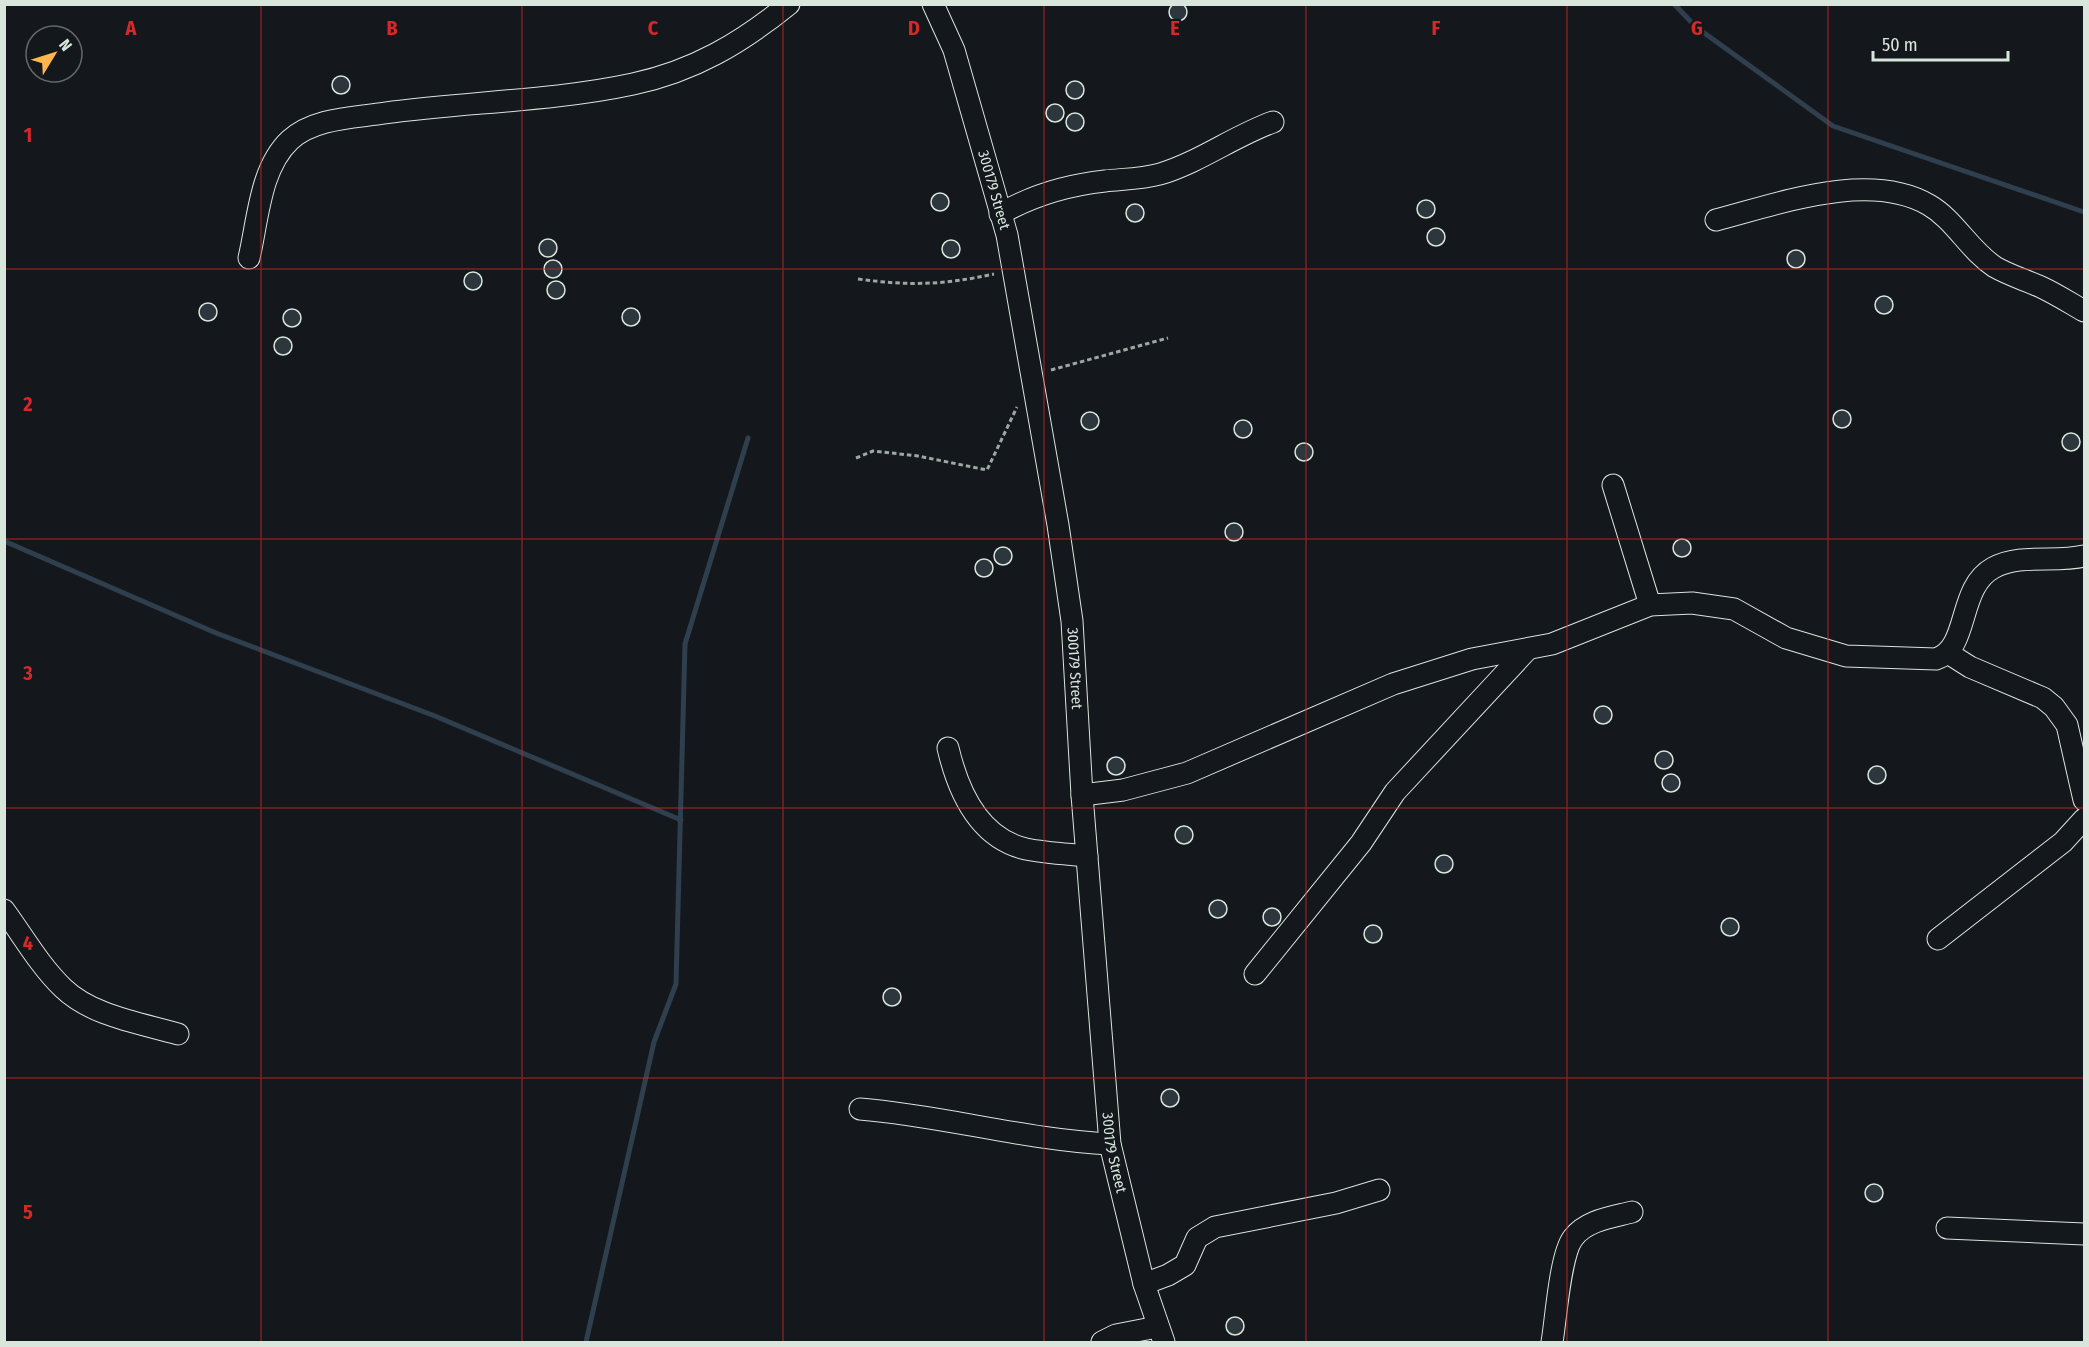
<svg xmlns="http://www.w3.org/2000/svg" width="2089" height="1347" font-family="'Fira Sans Condensed',sans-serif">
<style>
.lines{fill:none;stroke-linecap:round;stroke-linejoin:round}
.stream{stroke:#2f3f4d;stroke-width:5}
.building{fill:#2c363c;stroke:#d8e6dc;stroke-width:1.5}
.minor-casing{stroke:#d8e6dc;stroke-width:23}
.path{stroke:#9da8a2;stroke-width:3;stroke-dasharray:4.5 3;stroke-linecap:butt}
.minor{stroke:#14181c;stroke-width:21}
.grid{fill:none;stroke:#d62828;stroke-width:1.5;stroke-opacity:0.55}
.labels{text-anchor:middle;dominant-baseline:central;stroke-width:4.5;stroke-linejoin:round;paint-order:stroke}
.street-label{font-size:15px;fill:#d8e6dc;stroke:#14181c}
.grid-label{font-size:20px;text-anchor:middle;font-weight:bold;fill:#d62828;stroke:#14181c;stroke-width:4.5;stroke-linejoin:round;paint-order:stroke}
</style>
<rect width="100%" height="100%" fill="#14181c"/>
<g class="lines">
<g class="stream">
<path d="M 1674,4 L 1696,27 L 1833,126 L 2084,212"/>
<path d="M 4,541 L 216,633 L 435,716 L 681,820"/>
<path d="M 586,1342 L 654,1042 L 676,984 L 685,644 L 748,438"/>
</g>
</g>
<g class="building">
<circle cx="1178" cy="12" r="9"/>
<circle cx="341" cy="85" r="9"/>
<circle cx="1075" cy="90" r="9"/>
<circle cx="1055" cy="113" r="9"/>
<circle cx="1075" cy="122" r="9"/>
<circle cx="940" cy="202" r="9"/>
<circle cx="1426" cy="209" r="9"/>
<circle cx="1135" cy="213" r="9"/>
<circle cx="1436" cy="237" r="9"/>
<circle cx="548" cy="248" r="9"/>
<circle cx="951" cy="249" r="9"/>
<circle cx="1796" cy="259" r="9"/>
<circle cx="553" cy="269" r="9"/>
<circle cx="473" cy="281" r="9"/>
<circle cx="556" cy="290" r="9"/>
<circle cx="1884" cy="305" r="9"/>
<circle cx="208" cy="312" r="9"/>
<circle cx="631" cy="317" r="9"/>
<circle cx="292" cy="318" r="9"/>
<circle cx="283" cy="346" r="9"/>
<circle cx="1842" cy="419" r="9"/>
<circle cx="1090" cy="421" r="9"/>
<circle cx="1243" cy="429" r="9"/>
<circle cx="2071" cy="442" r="9"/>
<circle cx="1304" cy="452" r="9"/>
<circle cx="1234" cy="532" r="9"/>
<circle cx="1682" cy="548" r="9"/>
<circle cx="1003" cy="556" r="9"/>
<circle cx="984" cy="568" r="9"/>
<circle cx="1603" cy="715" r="9"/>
<circle cx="1664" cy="760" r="9"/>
<circle cx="1116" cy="766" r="9"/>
<circle cx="1877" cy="775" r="9"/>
<circle cx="1671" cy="783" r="9"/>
<circle cx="1184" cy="835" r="9"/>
<circle cx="1444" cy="864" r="9"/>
<circle cx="1218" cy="909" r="9"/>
<circle cx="1272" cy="917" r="9"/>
<circle cx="1730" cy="927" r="9"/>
<circle cx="1373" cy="934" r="9"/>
<circle cx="892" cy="997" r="9"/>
<circle cx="1170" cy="1098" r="9"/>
<circle cx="1874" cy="1193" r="9"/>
<circle cx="1235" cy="1326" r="9"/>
</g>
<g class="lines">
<g class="minor-casing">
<g id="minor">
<path id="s1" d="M 933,4 L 954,50 L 1007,235 L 1058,525 L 1072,621 L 1082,795 L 1110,1144 L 1144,1284 L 1164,1342"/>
<path d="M 1000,214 C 1033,195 1068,185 1105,181 C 1123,179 1142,179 1160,174 C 1200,162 1234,136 1273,122"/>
<path d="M 1716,220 C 1778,204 1869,170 1929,205 C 1955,220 1969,250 1995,267 C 2009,275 2025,280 2041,287 C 2056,294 2070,303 2084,311"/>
<path d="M 249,258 C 258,220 260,168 290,140 C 314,118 353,118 385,113 C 465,102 554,101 633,84 C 694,71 741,43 789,4"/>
<path d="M 1613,485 L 1650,605"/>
<path d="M 1948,653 L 1970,667 L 2043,698 L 2054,707 L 2067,725 L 2084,800"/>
<path d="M 948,748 C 958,791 978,838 1026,849 C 1046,853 1067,854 1087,856"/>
<path d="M 1082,795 L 1123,790 L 1187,773 L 1393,684 L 1472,659 L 1552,644 L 1650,605 L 1692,603 L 1734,609 L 1786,638 L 1846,656 L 1936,659 C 1970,648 1957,588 1993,568 C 2020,553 2055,563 2084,556"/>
<path d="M 4,910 C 23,936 40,966 63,988 C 92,1016 140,1023 178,1034"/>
<path d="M 1938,939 L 2063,842 L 2084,819"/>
<path d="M 1255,974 L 1361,843 L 1395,792 L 1526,651"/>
<path d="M 860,1109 C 945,1116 1026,1140 1110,1144"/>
<path d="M 1947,1228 L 2084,1234"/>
<path d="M 1144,1284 L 1168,1275 L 1185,1265 L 1197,1238 L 1215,1227 L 1336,1203 L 1379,1190"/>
<path d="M 1102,1342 L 1116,1335 L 1157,1327"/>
<path d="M 1552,1342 C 1556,1319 1560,1255 1573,1238 C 1586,1220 1613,1217 1632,1212"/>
</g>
</g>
<g class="path">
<path d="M 858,279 C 909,286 943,285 994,274"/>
<path d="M 1051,370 L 1168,338"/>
<path d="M 856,458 L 873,451 L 918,456 L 987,470 L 1017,407"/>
</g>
<use href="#minor" class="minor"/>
</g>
<path class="grid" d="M 261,4 L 261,1342M 522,4 L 522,1342M 783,4 L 783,1342M 1044,4 L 1044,1342M 1306,4 L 1306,1342M 1567,4 L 1567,1342M 1828,4 L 1828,1342M 4,269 L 2084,269M 4,539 L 2084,539M 4,808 L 2084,808M 4,1078 L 2084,1078"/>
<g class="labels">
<g class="street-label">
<text stroke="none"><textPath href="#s1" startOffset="196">300179 Street</textPath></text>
<text stroke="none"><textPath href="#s1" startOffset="682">300179 Street</textPath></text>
<text stroke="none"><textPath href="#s1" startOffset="1168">300179 Street</textPath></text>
</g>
</g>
<g class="grid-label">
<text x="131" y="35">A</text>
<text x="392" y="35">B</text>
<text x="653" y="35">C</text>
<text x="914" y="35">D</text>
<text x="1175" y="35">E</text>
<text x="1436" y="35">F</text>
<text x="1697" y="35">G</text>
<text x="28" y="142">1</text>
<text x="28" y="411">2</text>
<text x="28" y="680">3</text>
<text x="28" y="950">4</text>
<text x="28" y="1219">5</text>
</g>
<rect width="2089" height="1347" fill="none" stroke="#d8e6dc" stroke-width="12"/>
<g transform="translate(54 54) rotate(52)"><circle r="28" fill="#14181c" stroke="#626a69" stroke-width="1.5"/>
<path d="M0-4.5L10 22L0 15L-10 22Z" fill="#ffb74d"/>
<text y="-9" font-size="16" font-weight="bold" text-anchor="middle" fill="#d8e6dc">N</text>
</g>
<path d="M1873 51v9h135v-9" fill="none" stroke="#d8e6dc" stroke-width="3"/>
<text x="1882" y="51" font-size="18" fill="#d8e6dc" stroke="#14181c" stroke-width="4.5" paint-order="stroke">50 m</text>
</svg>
